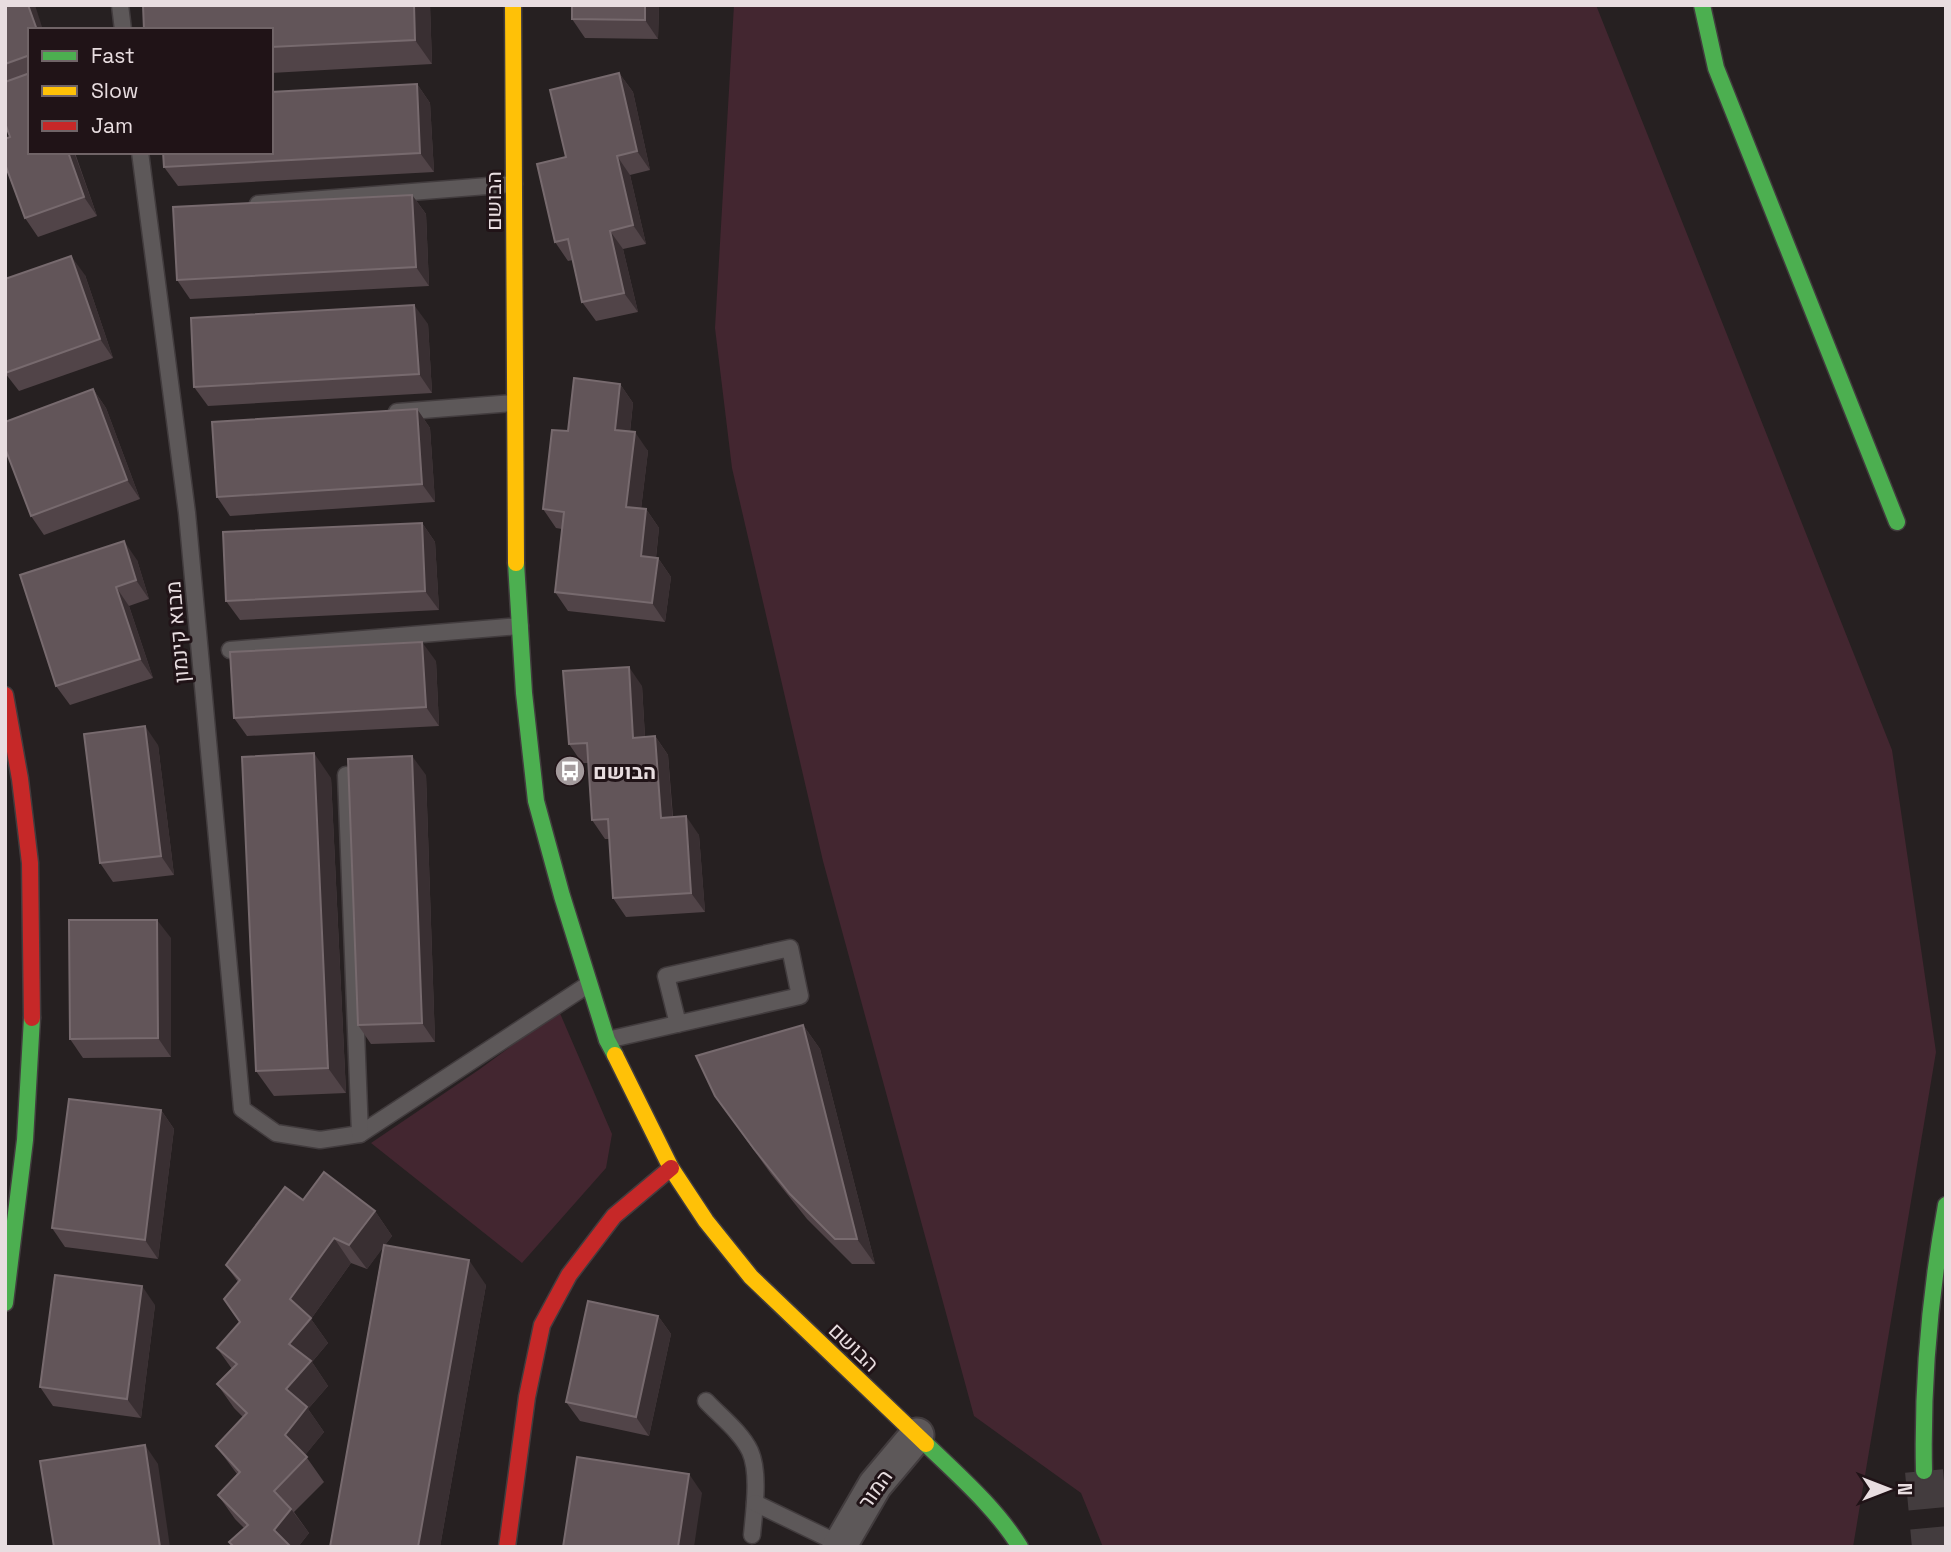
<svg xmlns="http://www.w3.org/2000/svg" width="1951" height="1552" font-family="'Space Grotesk',Heebo,sans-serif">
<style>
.green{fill:#432630}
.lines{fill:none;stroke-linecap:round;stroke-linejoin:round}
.highway-tunnel{stroke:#433c3e;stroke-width:38;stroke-dasharray:38 19;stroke-linecap:butt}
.lane-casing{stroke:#423c3e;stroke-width:19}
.street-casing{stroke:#423c3e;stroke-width:37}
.fast-casing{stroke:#423c3e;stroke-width:19}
.slow-casing{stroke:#423c3e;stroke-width:19}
.jam-casing{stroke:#423c3e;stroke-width:19}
.lane{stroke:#5d5859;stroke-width:16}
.street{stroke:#5d5859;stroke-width:33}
.fast{stroke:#4caf50;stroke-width:16}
.slow{stroke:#ffc107;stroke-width:16}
.jam{stroke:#c62828;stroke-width:16}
.wall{fill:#514448}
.shaded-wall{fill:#392f32}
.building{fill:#625559;stroke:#776a6e;stroke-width:2}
.labels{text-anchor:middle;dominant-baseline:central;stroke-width:6;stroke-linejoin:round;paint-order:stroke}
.street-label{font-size:21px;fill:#e8dde0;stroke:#201317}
.poi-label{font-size:21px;font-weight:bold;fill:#e8dde0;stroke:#201317;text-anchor:start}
</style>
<rect width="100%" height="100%" fill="#262021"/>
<g class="green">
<path d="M 734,5 L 1596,5 L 1892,750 L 1936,1052 L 1853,1547 L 1103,1547 L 1081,1493 L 974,1416 L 823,861 L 732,468 L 715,328 Z"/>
<path d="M 559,1011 L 612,1134 L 606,1168 L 522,1263 L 371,1143 L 480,1069 Z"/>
</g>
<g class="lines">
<path class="highway-tunnel" d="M 1924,1471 L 1931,1547"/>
<g class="lane-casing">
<g id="lane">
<path d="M 120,5 L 123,30"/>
<path d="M 140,152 L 187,513 L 242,1109 L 276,1133 L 320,1140 L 360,1134 L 589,984"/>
<path d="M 258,204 L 514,184"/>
<path d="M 397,412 L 514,403"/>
<path d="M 230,650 L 520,626"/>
<path d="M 346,775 L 360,1134"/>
<path d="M 607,1040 L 800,996 L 790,948 L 666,976 L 678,1024"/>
<path d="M 706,1401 C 720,1416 741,1432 750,1451 C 760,1473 754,1512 752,1535"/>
<path d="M 755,1503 L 840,1544"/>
</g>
</g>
<g class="street-casing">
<path id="street" d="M 839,1547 L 875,1485 L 917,1435"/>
</g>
<g class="fast-casing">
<g id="fast">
<path d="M 1702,5 L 1716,68 L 1897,522"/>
<path d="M 516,563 L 524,693 L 536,801 L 562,896 L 607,1040 L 615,1055"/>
<path d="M 5,1303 L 25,1140 L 32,1018"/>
<path d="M 926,1444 C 959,1476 996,1508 1020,1547"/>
<path d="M 1924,1471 C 1922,1381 1930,1293 1946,1205"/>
</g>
</g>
<g class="slow-casing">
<g id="slow">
<path d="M 513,5 L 516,563"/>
<path d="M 615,1055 L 671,1168 L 706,1221 L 751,1277 L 926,1444"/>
</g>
</g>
<g class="jam-casing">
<g id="jam">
<path d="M 5,695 L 20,779 L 30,863 L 32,1018"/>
<path d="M 507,1547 L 527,1397 L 542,1325 L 569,1275 L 614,1216 L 671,1168"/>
</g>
</g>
<use href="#lane" class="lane"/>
<use href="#street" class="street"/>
<use href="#fast" class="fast"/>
<use href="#slow" class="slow"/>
<use href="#jam" class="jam"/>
</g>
<g class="wall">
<path d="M 5,5 L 35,5 L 30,30 L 30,152 L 76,152 L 75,153 L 97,216 L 38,237 L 25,218 L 10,137 L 5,123 Z"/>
<path d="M 430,5 L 432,64 L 271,73 L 271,30 Z"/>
<path d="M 572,5 L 659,5 L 658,39 L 585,38 L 572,19 Z"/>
<path d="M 619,73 L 633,92 L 650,170 L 630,175 L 646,244 L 623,249 L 638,312 L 596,321 L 582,302 L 573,260 L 568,261 L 555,242 L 566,157 Z"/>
<path d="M 417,84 L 430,103 L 434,172 L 178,186 L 164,167 Z"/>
<path d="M 412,195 L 426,214 L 429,286 L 190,299 L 177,280 Z"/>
<path d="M 85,275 L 113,358 L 19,391 L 5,373 Z"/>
<path d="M 428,324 L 432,393 L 208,406 L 194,387 Z"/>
<path d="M 620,384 L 633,403 L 630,432 L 648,451 L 641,509 L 646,509 L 659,528 L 656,558 L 658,558 L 671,577 L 665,622 L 568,611 L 555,592 L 562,529 L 556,528 L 543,509 L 568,431 Z"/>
<path d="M 93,389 L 106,408 L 140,499 L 44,535 L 31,516 Z"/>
<path d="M 417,409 L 430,428 L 435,502 L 230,516 L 217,497 Z"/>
<path d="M 422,523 L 435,542 L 439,610 L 240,620 L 226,601 Z"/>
<path d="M 137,560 L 149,599 L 129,606 L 153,678 L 70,705 L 56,686 L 20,575 Z"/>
<path d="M 436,661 L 439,726 L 247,736 L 234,718 Z"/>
<path d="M 642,686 L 645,737 L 655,736 L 668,755 L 673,817 L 699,835 L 705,912 L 626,917 L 613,898 L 609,839 L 605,839 L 592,820 L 589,763 L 582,763 L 569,744 Z"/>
<path d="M 158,745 L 174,875 L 113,882 L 100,863 Z"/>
<path d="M 426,775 L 435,1042 L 371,1044 L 358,1025 Z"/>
<path d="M 331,778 L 346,1093 L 274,1096 L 256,1071 Z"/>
<path d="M 171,938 L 171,1057 L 83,1058 L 70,1039 Z"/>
<path d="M 803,1025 L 820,1049 L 875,1264 L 852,1264 L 807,1219 L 771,1174 L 715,1096 Z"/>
<path d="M 161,1110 L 174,1129 L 158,1259 L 65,1247 L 52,1228 Z"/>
<path d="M 303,1200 L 375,1211 L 392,1236 L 385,1245 L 486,1285 L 440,1547 L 330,1547 L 383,1247 L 367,1269 L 351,1263 L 311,1319 L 328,1343 L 312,1362 L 328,1386 L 308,1409 L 324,1432 L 305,1455 L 324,1482 L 294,1512 L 309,1533 L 298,1547 L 233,1547 L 229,1542 L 244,1528 L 235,1519 L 218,1495 L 237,1474 L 216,1446 L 243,1417 L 234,1408 L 217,1384 L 232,1369 L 217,1348 L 240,1322 L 238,1282 L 226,1265 Z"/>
<path d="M 155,1305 L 141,1418 L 53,1406 L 40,1387 Z"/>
<path d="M 658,1316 L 671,1334 L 649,1436 L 580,1421 L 566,1402 Z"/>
</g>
<g class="shaded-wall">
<path d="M 28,5 L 35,5 L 43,30 L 37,30 Z"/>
<path d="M 414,5 L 430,5 L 432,64 L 415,40 Z"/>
<path d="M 645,5 L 659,5 L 658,39 L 645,20 Z"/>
<path d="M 619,73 L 633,92 L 650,170 L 637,151 Z"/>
<path d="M 417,84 L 430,103 L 434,172 L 420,153 Z"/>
<path d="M 68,152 L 74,152 L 97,216 L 84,197 Z"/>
<path d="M 617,156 L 630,175 L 646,244 L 633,225 Z"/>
<path d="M 412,195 L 426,214 L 429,286 L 416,267 Z"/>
<path d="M 610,231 L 623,249 L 638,312 L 624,293 Z"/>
<path d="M 71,256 L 85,275 L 113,358 L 100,339 Z"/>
<path d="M 414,305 L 428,324 L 432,393 L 419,374 Z"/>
<path d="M 620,384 L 633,403 L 628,449 L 615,430 Z"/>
<path d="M 93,389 L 106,408 L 140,499 L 127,480 Z"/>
<path d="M 417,409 L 430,428 L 435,502 L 422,484 Z"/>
<path d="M 635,432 L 648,451 L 639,526 L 626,507 Z"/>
<path d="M 646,509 L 659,528 L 654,575 L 641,556 Z"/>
<path d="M 422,523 L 435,542 L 439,610 L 425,591 Z"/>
<path d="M 124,541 L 137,560 L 149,599 L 136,580 Z"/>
<path d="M 658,558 L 671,577 L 665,622 L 652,603 Z"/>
<path d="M 116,587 L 129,606 L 153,678 L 140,659 Z"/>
<path d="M 422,642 L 436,661 L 439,726 L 426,707 Z"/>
<path d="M 629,667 L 642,686 L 646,756 L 633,738 Z"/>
<path d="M 145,726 L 158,745 L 174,875 L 161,856 Z"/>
<path d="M 655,736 L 668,755 L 674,837 L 661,818 Z"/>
<path d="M 314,753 L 331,778 L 346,1093 L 328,1068 Z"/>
<path d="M 412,756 L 426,775 L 435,1042 L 422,1023 Z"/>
<path d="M 686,816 L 699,835 L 705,912 L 691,893 Z"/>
<path d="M 157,920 L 171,938 L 171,1057 L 158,1038 Z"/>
<path d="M 803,1025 L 820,1049 L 875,1264 L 857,1239 Z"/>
<path d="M 161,1110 L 174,1129 L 158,1259 L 145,1240 Z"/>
<path d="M 375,1211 L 392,1236 L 367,1269 L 349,1245 Z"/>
<path d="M 334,1238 L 351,1263 L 311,1319 L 328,1343 L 312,1362 L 328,1386 L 308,1409 L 324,1432 L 302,1459 L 285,1435 L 290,1299 Z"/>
<path d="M 469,1260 L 486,1285 L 440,1547 L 418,1547 Z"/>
<path d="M 142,1286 L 155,1305 L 141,1418 L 127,1399 Z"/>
<path d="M 658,1316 L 671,1334 L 649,1436 L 636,1417 Z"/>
<path d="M 145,1445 L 158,1464 L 170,1547 L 160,1547 Z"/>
<path d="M 689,1474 L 702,1493 L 694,1547 L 678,1547 Z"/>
<path d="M 291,1509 L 309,1533 L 298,1547 L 285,1547 L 274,1530 Z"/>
</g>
<g class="building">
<path d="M 5,5 L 28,5 L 37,30 L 30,30 L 30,55 L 5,64 Z"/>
<path d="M 143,5 L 414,5 L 415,40 L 271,47 L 271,30 L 144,30 Z"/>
<path d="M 572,5 L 645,5 L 645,20 L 572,19 Z"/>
<path d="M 30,73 L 30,152 L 68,152 L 84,197 L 25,218 L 5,164 L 5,139 L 10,137 L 5,123 L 5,82 Z"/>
<path d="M 619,73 L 637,151 L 617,156 L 633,225 L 610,231 L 624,293 L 582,302 L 568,239 L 555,242 L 537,164 L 566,157 L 550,90 Z"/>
<path d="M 417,84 L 420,153 L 164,167 L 163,152 L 271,152 L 271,92 Z"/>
<path d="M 412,195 L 416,267 L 177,280 L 173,207 Z"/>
<path d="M 71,256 L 100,339 L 5,373 L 5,279 Z"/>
<path d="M 414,305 L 419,374 L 194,387 L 191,318 Z"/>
<path d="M 574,378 L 620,384 L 615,430 L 635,432 L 626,507 L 646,509 L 641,556 L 658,558 L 652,603 L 555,592 L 564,512 L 543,509 L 552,430 L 568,431 Z"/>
<path d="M 93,389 L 127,480 L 31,516 L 5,448 L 5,422 Z"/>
<path d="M 417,409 L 422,484 L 217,497 L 212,422 Z"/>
<path d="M 422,523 L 425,591 L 226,601 L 223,532 Z"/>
<path d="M 124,541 L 136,580 L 116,587 L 140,659 L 56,686 L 20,575 Z"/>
<path d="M 422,642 L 426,707 L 234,718 L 230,652 Z"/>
<path d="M 629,667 L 633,738 L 655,736 L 661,818 L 686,816 L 691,893 L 613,898 L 608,819 L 592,820 L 587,743 L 569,744 L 563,671 Z"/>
<path d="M 145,726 L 161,856 L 100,863 L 84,734 Z"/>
<path d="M 314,753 L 328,1068 L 256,1071 L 242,757 Z"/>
<path d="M 412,756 L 422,1023 L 358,1025 L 348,759 Z"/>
<path d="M 69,920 L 157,920 L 158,1038 L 70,1039 Z"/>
<path d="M 803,1025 L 857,1239 L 835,1239 L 790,1194 L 754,1149 L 715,1096 L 696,1056 Z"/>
<path d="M 69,1099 L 161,1110 L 145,1240 L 52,1228 Z"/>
<path d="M 324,1172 L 375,1211 L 349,1245 L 334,1238 L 290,1299 L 311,1318 L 289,1344 L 311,1361 L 286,1389 L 307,1407 L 285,1435 L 307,1457 L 274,1491 L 291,1509 L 274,1530 L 291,1547 L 234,1547 L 229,1542 L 248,1525 L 218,1495 L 240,1472 L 216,1446 L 247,1413 L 217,1384 L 237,1364 L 217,1348 L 240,1322 L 224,1299 L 240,1280 L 226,1265 L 285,1187 L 303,1200 Z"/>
<path d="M 384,1245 L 469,1260 L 418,1547 L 330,1547 Z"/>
<path d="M 55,1275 L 142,1286 L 127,1399 L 40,1387 Z"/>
<path d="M 588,1301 L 658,1316 L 636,1417 L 566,1402 Z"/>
<path d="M 145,1445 L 160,1547 L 54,1547 L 40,1461 Z"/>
<path d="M 577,1457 L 689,1474 L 678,1547 L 563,1547 Z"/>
</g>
<defs>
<g id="bus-disc" transform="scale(1.575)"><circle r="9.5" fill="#a49b9d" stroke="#201317"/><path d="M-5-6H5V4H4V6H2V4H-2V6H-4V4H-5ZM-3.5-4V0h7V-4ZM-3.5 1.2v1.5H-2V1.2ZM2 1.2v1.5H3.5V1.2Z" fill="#fff"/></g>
</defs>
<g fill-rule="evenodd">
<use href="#bus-disc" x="570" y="771"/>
</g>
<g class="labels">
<g class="street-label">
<text transform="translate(493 201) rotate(-90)">הבושם</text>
<text transform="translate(177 632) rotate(-95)">מבוא קינמון</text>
<text transform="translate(854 1347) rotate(44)">הבושם</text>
<text transform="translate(875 1489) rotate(-55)">המור</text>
</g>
<g class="poi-label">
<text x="593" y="771">הבושם</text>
</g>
</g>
<rect width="1951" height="1552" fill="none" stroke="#e8dde0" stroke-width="14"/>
<rect x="28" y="28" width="245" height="126" fill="#201317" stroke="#706467" stroke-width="2"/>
<rect x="42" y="51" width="35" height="10" fill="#4caf50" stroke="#706467" stroke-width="2"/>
<text x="91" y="63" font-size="21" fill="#e8dde0">Fast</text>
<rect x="42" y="86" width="35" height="10" fill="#ffc107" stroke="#706467" stroke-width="2"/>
<text x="91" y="98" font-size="21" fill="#e8dde0">Slow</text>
<rect x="42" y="121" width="35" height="10" fill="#c62828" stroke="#706467" stroke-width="2"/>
<text x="91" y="133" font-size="21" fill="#e8dde0">Jam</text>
<g transform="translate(1888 1489) rotate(90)" stroke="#201317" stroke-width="5" paint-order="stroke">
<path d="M0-5L12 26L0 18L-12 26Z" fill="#e8dde0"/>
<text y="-10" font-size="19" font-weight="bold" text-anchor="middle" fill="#e8dde0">N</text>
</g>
</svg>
